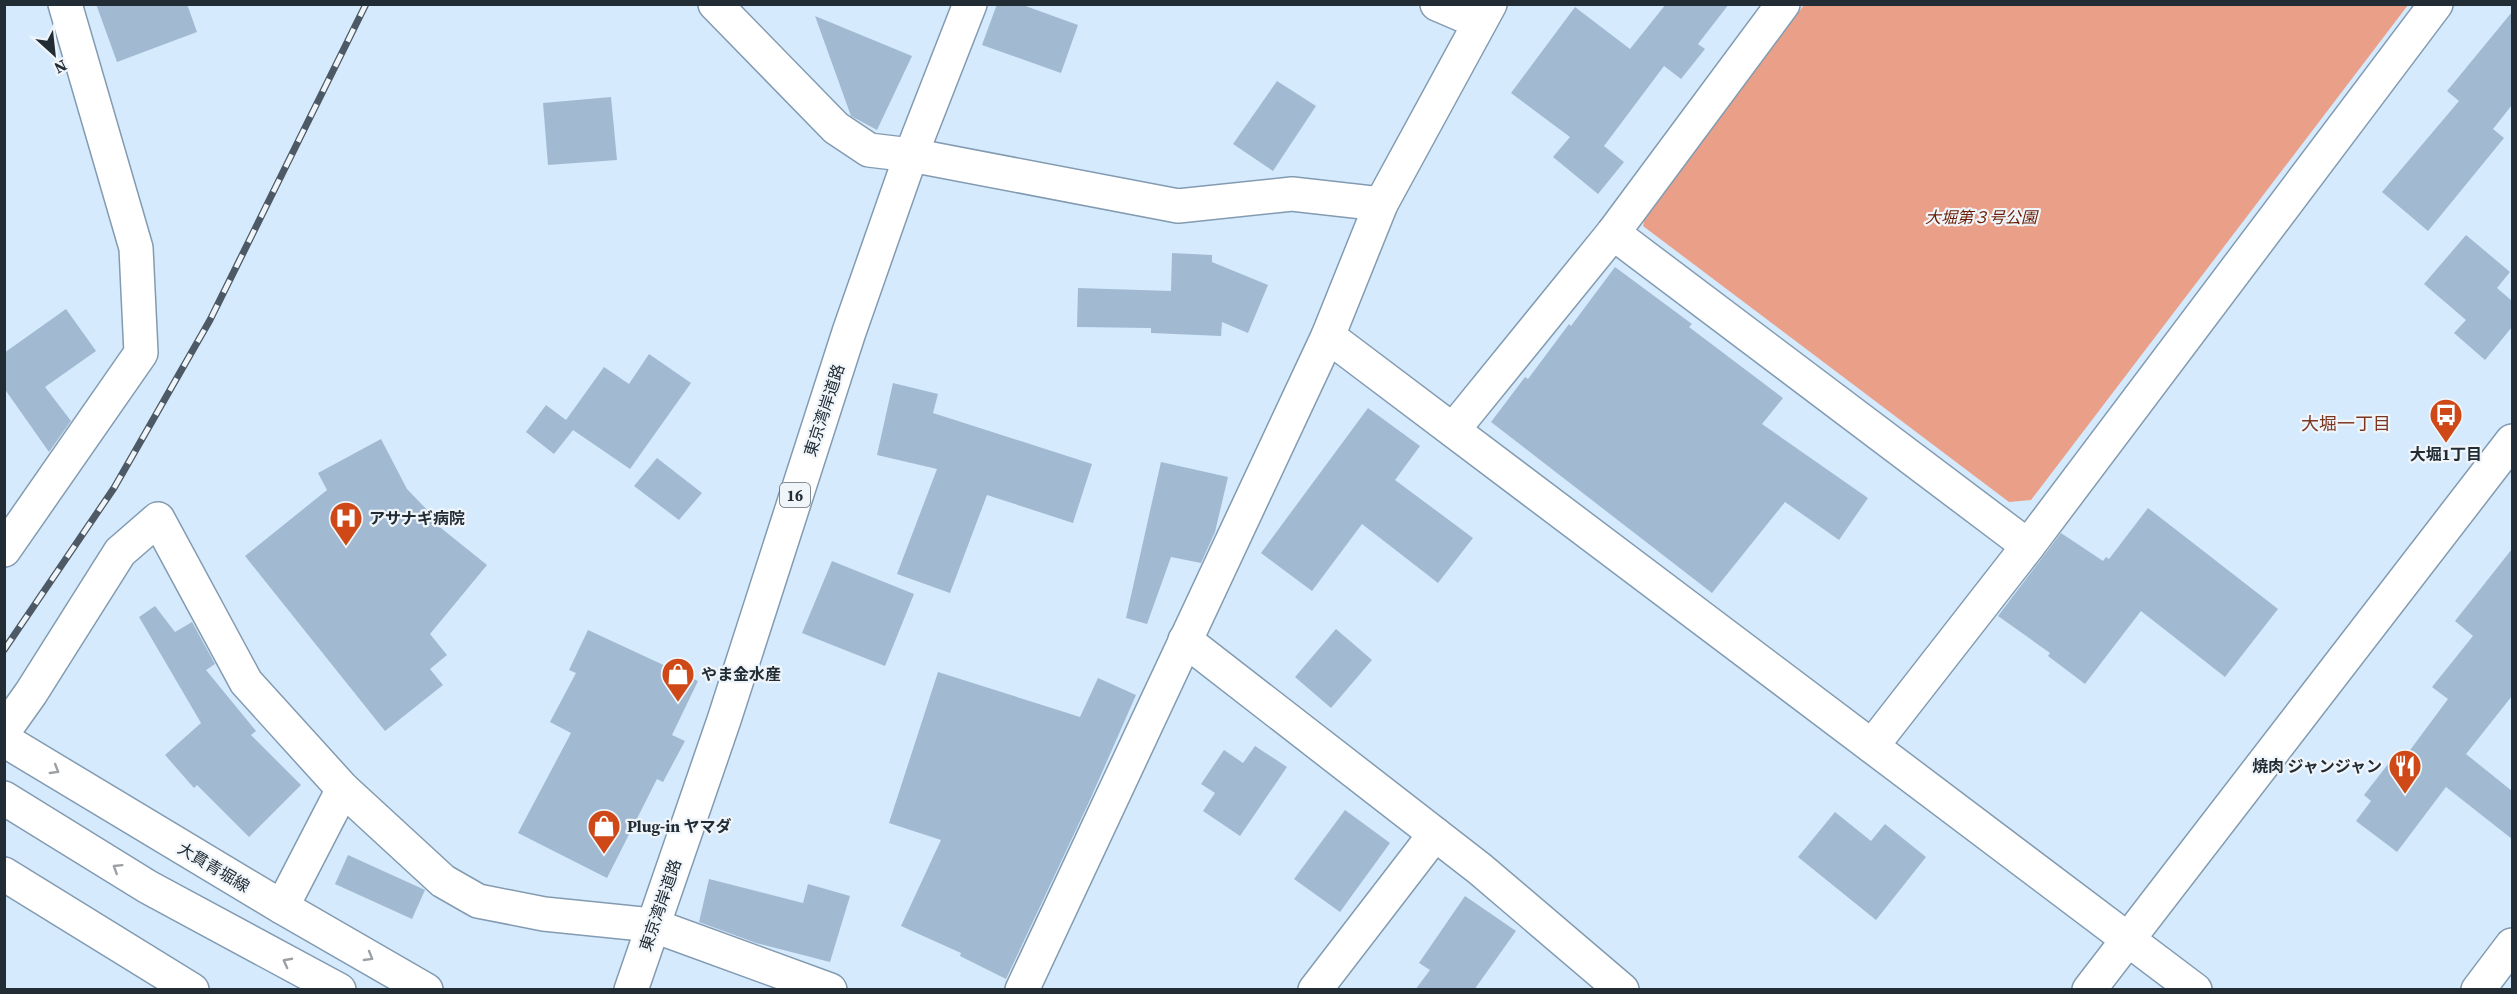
<svg xmlns="http://www.w3.org/2000/svg" width="2517" height="994" font-family="'Source Serif 4','Noto Sans JP',serif">
<style>
.green{fill:#e99f88}
.building{fill:#a1bad1}
.lines{fill:none;stroke-linecap:round;stroke-linejoin:round}
.minor-casing{stroke:#839bb1;stroke-width:36}
.major-casing{stroke:#839bb1;stroke-width:36}
.highway-casing{stroke:#839bb1;stroke-width:36}
.minor{stroke:#fff;stroke-width:33}
.major{stroke:#fff;stroke-width:33}
.highway{stroke:#fff;stroke-width:33}
.rail-casing{stroke:#4d5965;stroke-width:7}
.rail{stroke:#f0f5fa;stroke-width:4.5;stroke-dasharray:14;stroke-linecap:butt}
.oneway{stroke:#9ca0a4}
.labels{text-anchor:middle;dominant-baseline:central;stroke-width:4.5;stroke-linejoin:round;paint-order:stroke}
.shield{fill:#f0f5fa;stroke:#606870;stroke-width:1.5}
.shield-label{font-size:15px;font-weight:bold;fill:#222c35}
.park-label{font-size:16px;font-style:italic;fill:#681a00;stroke:#f0f5fa}
.street-label{font-size:16px;fill:#222c35;stroke:#f0f5fa}
.poi-label{font-size:16px;font-weight:bold;fill:#222c35;stroke:#f0f5fa;text-anchor:start}
.neighbourhood-label{font-size:18px;fill:#7a3621;stroke:#f0f5fa}
</style>
<rect width="100%" height="100%" fill="#d5eafd"/>
<path class="green" d="M 1804,5 L 2408,5 L 2031,500 L 2009,502 L 1643,226 L 1645,217 Z"/>
<g class="building">
<path d="M 96,4 L 187,4 L 197,32 L 117,62 Z"/>
<path d="M 997,4 L 1020,4 L 1078,25 L 1061,73 L 982,45 Z"/>
<path d="M 1666,4 L 1729,4 L 1698,44 L 1705,49 L 1681,79 L 1664,66 L 1604,146 L 1624,162 L 1598,194 L 1553,157 L 1570,137 L 1511,93 L 1575,7 L 1630,49 Z"/>
<path d="M 2512,12 L 2512,105 L 2493,129 L 2504,138 L 2428,231 L 2382,192 L 2459,101 L 2447,91 Z"/>
<path d="M 815,16 L 912,56 L 877,130 L 851,116 Z"/>
<path d="M 1277,81 L 1316,106 L 1273,171 L 1233,144 Z"/>
<path d="M 611,97 L 617,160 L 548,165 L 543,103 Z"/>
<path d="M 2466,235 L 2510,272 L 2497,288 L 2512,301 L 2512,327 L 2485,360 L 2454,333 L 2466,320 L 2424,284 Z"/>
<path d="M 1172,253 L 1212,255 L 1212,262 L 1268,285 L 1248,333 L 1222,322 L 1221,336 L 1151,333 L 1151,328 L 1077,327 L 1078,288 L 1171,291 Z"/>
<path d="M 1615,267 L 1692,324 L 1689,327 L 1783,398 L 1762,424 L 1868,498 L 1839,540 L 1785,502 L 1712,593 L 1491,422 L 1525,377 L 1528,379 L 1569,324 L 1571,326 Z"/>
<path d="M 66,309 L 96,351 L 45,387 L 71,421 L 49,452 L 4,388 L 4,353 Z"/>
<path d="M 649,354 L 691,383 L 630,469 L 573,430 L 554,454 L 526,432 L 546,405 L 566,420 L 604,367 L 629,384 Z"/>
<path d="M 893,383 L 938,394 L 933,413 L 1092,464 L 1073,523 L 987,495 L 950,593 L 897,574 L 937,469 L 877,455 Z"/>
<path d="M 1368,408 L 1420,446 L 1395,480 L 1473,538 L 1438,583 L 1362,524 L 1312,591 L 1261,553 Z"/>
<path d="M 381,439 L 407,489 L 434,517 L 431,520 L 487,565 L 430,634 L 447,655 L 430,669 L 443,685 L 385,731 L 245,556 L 327,490 L 318,473 Z"/>
<path d="M 657,458 L 702,493 L 679,520 L 634,486 Z"/>
<path d="M 1161,462 L 1228,477 L 1215,532 L 1201,563 L 1171,557 L 1147,624 L 1126,618 Z"/>
<path d="M 2148,508 L 2278,609 L 2225,677 L 2141,611 L 2085,684 L 2048,656 L 2050,653 L 1998,616 L 2061,533 L 2103,561 L 2106,557 L 2109,559 Z"/>
<path d="M 2512,549 L 2512,696 L 2466,754 L 2512,791 L 2512,839 L 2446,787 L 2397,852 L 2356,821 L 2371,801 L 2364,795 L 2392,759 L 2399,765 L 2448,699 L 2432,687 L 2473,636 L 2455,621 Z"/>
<path d="M 832,561 L 914,594 L 885,666 L 802,633 Z"/>
<path d="M 155,606 L 175,632 L 192,622 L 215,664 L 206,670 L 256,731 L 251,735 L 301,785 L 249,837 L 197,785 L 194,788 L 165,755 L 201,723 L 139,617 Z"/>
<path d="M 1336,629 L 1372,660 L 1331,708 L 1295,677 Z"/>
<path d="M 588,630 L 698,681 L 672,735 L 685,741 L 663,782 L 657,779 L 607,878 L 518,833 L 571,733 L 550,722 L 576,673 L 569,670 Z"/>
<path d="M 938,672 L 1080,717 L 1098,678 L 1136,695 L 1089,802 L 1006,979 L 960,956 L 961,953 L 901,926 L 941,840 L 889,823 Z"/>
<path d="M 1255,746 L 1287,767 L 1240,836 L 1203,811 L 1215,793 L 1201,784 L 1224,750 L 1243,763 Z"/>
<path d="M 1345,810 L 1390,843 L 1340,912 L 1294,879 Z"/>
<path d="M 1835,812 L 1871,841 L 1885,824 L 1926,857 L 1876,920 L 1798,857 Z"/>
<path d="M 348,855 L 425,890 L 412,919 L 335,884 Z"/>
<path d="M 709,879 L 803,903 L 808,884 L 850,896 L 830,962 L 756,943 L 699,922 Z"/>
<path d="M 1465,896 L 1516,931 L 1474,990 L 1415,990 L 1430,970 L 1419,963 Z"/>
</g>
<g class="lines">
<g class="minor-casing">
<g id="minor">
<path d="M 715,4 L 836,128 L 869,150 L 911,155 L 1178,206 L 1292,194 L 1381,204"/>
<path d="M 1437,4 L 1479,22"/>
<path d="M 1613,233 L 2028,546"/>
<path d="M 1328,336 L 2195,990"/>
<path d="M 1453,430 L 1613,233 L 1783,4"/>
<path d="M 4,550 L 141,353 L 136,248 L 65,4"/>
<path d="M 1185,640 L 1480,869 L 1622,990"/>
<path d="M 4,731 L 31,693 L 120,552 L 158,519 L 246,682 L 343,789 L 443,881 L 478,901 L 544,914 L 652,925 L 830,990"/>
<path d="M 1872,746 L 2028,546 L 2436,4"/>
<path d="M 4,874 L 192,990"/>
<path d="M 282,907 L 343,789"/>
<path d="M 1022,990 L 1328,336 L 1381,204 L 1490,4"/>
<path d="M 1315,990 L 1435,834"/>
<path d="M 2089,990 L 2512,441"/>
<path d="M 2478,990 L 2512,945"/>
</g>
</g>
<g class="major-casing">
<g id="major">
<path d="M 4,740 L 282,907 L 426,990"/>
<path d="M 4,798 L 148,887 L 339,990"/>
</g>
</g>
<g class="highway-casing">
<path id="highway" d="M 631,990 L 724,720 L 849,332 L 911,155 L 970,4"/>
</g>
<use href="#minor" class="minor"/>
<use href="#major" class="major"/>
<use href="#highway" class="highway"/>
<g class="rail-casing">
<path id="rail" d="M 4,650 L 114,488 L 210,320 L 366,4"/>
</g>
<use href="#rail" class="rail"/>
</g>
<defs><path id="oneway-chevron" d="M-2-3.5L2.5 0L-2 3.5" fill="none" stroke-width="1.6" stroke-linecap="round" stroke-linejoin="round" transform="scale(1.5)"/></defs>
<g class="oneway">
<use href="#oneway-chevron" transform="translate(55 770) rotate(31)"/>
<use href="#oneway-chevron" transform="translate(117 868) rotate(-148)"/>
<use href="#oneway-chevron" transform="translate(369 957) rotate(30)"/>
<use href="#oneway-chevron" transform="translate(287 962) rotate(-152)"/>
</g>
<defs>
<g id="bus-pin" transform="scale(1.725)"><path d="M0 17L-7.5 6A9.5 9.5 0 1 1 7.5 6Z" fill="#cf4817" stroke="#f0f5fa"/><path d="M-5-6H5V4H4V6H2V4H-2V6H-4V4H-5ZM-3.5-4V0h7V-4ZM-3.5 1.2v1.5H-2V1.2ZM2 1.2v1.5H3.5V1.2Z" fill="#fff"/></g>
<g id="hospital-pin" transform="scale(1.725)"><path d="M0 17L-7.5 6A9.5 9.5 0 1 1 7.5 6Z" fill="#cf4817" stroke="#f0f5fa"/><path d="M-5-5h3v3.5h4V-5h3V5h-3V1.5h-4V5h-3Z" fill="#fff"/></g>
<g id="shop-pin" transform="scale(1.725)"><path d="M0 17L-7.5 6A9.5 9.5 0 1 1 7.5 6Z" fill="#cf4817" stroke="#f0f5fa"/><path d="M-5-2.5h2.3a2.7 3.5 0 0 1 5.4 0H5L5.5 6h-11ZM-1.5-2.5h3a1.5 2.3 0 0 0-3 0Z" fill="#fff"/></g>
<g id="restaurant-pin" transform="scale(1.725)"><path d="M0 17L-7.5 6A9.5 9.5 0 1 1 7.5 6Z" fill="#cf4817" stroke="#f0f5fa"/><path d="M-5-6h1v4h1v-4h1v4h1v-4h1v5L-1.5 .5V6h-2V.5L-5-1ZM5-6V6H3V1.5H1.5Q1.5-4 5-6Z" fill="#fff"/></g>
</defs>
<g fill-rule="evenodd">
<use href="#bus-pin" x="2446" y="415"/>
<use href="#hospital-pin" x="346" y="518"/>
<use href="#shop-pin" x="678" y="674"/>
<use href="#restaurant-pin" x="2405" y="766"/>
<use href="#shop-pin" x="604" y="826"/>
</g>
<g class="labels">
<rect class="shield" x="780" y="483" width="30" height="24" rx="4.5"/>
<g class="shield-label">
<text x="795" y="495">16</text>
</g>
<g class="park-label">
<text x="1981" y="217">大堀第３号公園</text>
</g>
<g class="street-label">
<text transform="translate(824 410) rotate(-72)">東京湾岸道路</text>
<text transform="translate(214 867) rotate(31)">大貫青堀線</text>
<text transform="translate(660 905) rotate(-71)">東京湾岸道路</text>
</g>
<g class="poi-label">
<text x="2446" y="454" text-anchor="middle">大堀1丁目</text>
<text x="369" y="518">アサナギ病院</text>
<text x="701" y="674">やま金水産</text>
<text x="2382" y="766" text-anchor="end">焼肉 ジャンジャン</text>
<text x="627" y="826">Plug-in ヤマダ</text>
</g>
<g class="neighbourhood-label">
<text x="2346" y="423">大堀一丁目</text>
</g>
</g>
<rect width="2517" height="994" fill="none" stroke="#222c35" stroke-width="12"/>
<g transform="translate(54 54) rotate(153)" stroke="#f0f5fa" stroke-width="4.5" paint-order="stroke">
<path d="M0-4.5L10 22L0 15L-10 22Z" fill="#222c35"/>
<text y="-9" font-size="16" font-weight="bold" text-anchor="middle" fill="#222c35">N</text>
</g>
</svg>
